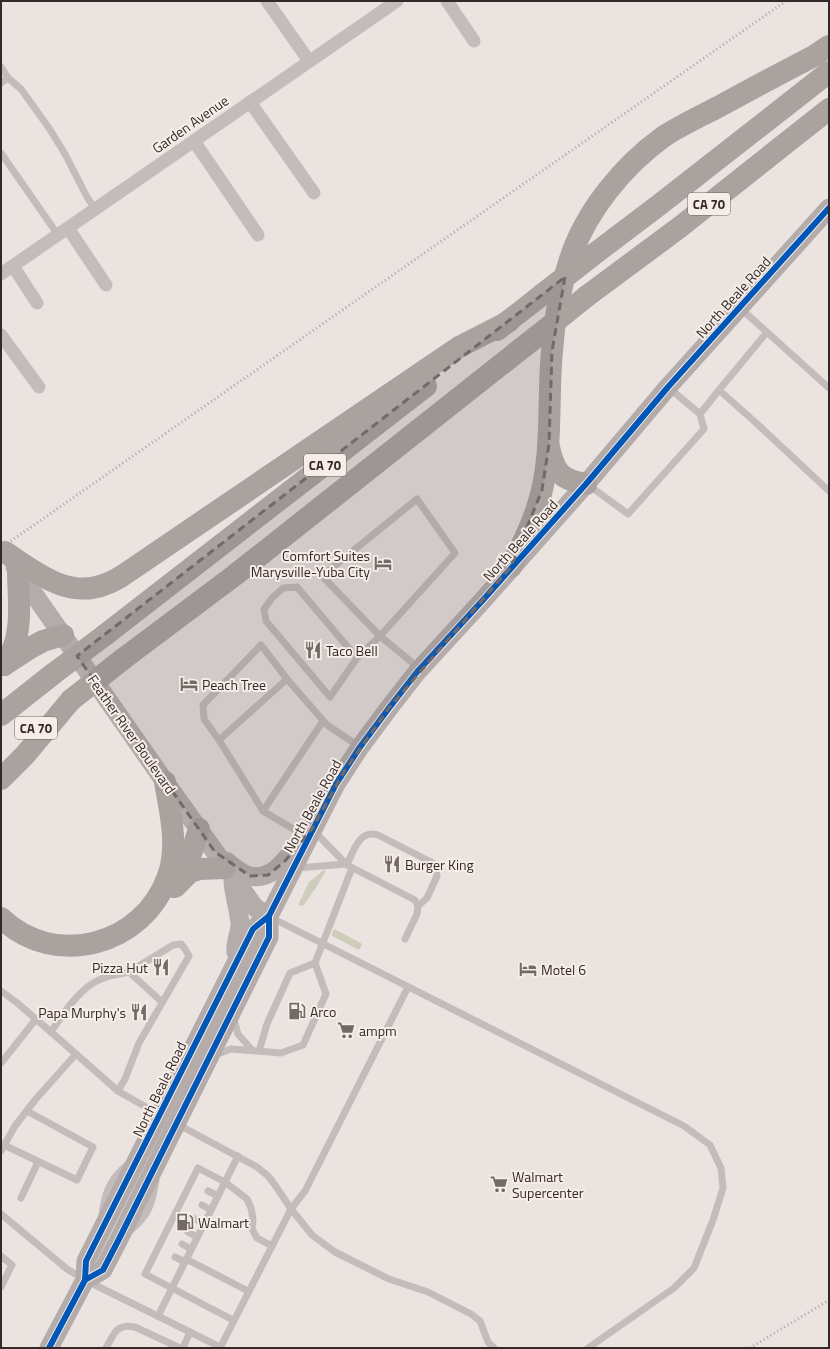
<svg xmlns="http://www.w3.org/2000/svg" width="830" height="1349" font-family="'Titillium Web',sans-serif">
<style>
.green{fill:#cecdbc}
.lines{fill:none;stroke-linecap:round;stroke-linejoin:round}
.service{stroke:#c3bcba;stroke-width:7}
.minor{stroke:#c3bcba;stroke-width:13}
.secondary{stroke:#b4acaa;stroke-width:19}
.motorway{stroke:#a9a29f;stroke-width:22}
.rail{stroke:#aba5a4;stroke-width:3;stroke-dasharray:1 3;stroke-linecap:butt}
.motorway-bridge{stroke:#a9a29f;stroke-width:22}
.cycleway-casing{stroke:#f7ede8;stroke-width:8}
.cycleway{stroke:#0057b8;stroke-width:6}
.marked{fill:#736a68;fill-opacity:0.2;stroke:#736a68;stroke-width:3;stroke-dasharray:8 5;stroke-linejoin:round}
.labels{text-anchor:middle;dominant-baseline:central;stroke-width:4;stroke-linejoin:round;paint-order:stroke}
.shield{fill:#f7ede8;stroke:#6e6462;stroke-width:1}
.shield-label{font-size:13px;font-weight:bold;fill:#332928}
.street-label{font-size:14px;fill:#332928;stroke:#f7ede8}
.poi-label{font-size:14px;fill:#332928;stroke:#f7ede8;text-anchor:start}
</style>
<rect width="100%" height="100%" fill="#eae3e0"/>
<g class="green">
<path d="M 324,870 L 326,870 L 317,886 L 303,906 L 298,905 L 309,882 Z"/>
<path d="M 334,929 L 361,943 L 362,945 L 359,950 L 332,936 L 332,933 Z"/>
</g>
<g class="lines">
<g class="service">
<path d="M 1,67 L 8,78 L 21,89 L 49,128 L 65,154 L 87,197 L 95,209"/>
<path d="M 1,83 L 8,78"/>
<path d="M 1,153 L 58,235"/>
<path d="M 740,308 L 829,388"/>
<path d="M 669,388 L 700,414 L 719,390 L 755,422 L 829,491"/>
<path d="M 719,390 L 767,332"/>
<path d="M 587,484 L 628,514 L 704,429 L 700,414"/>
<path d="M 357,658 L 330,697 L 266,621 L 264,609 L 272,598 L 283,588 L 297,587 L 357,658 L 380,636 L 322,576 L 417,499 L 455,553 L 380,636 L 420,669"/>
<path d="M 219,740 L 204,719 L 203,705 L 261,645 L 287,679"/>
<path d="M 263,811 L 323,721"/>
<path d="M 314,831 L 347,865 L 415,900 L 418,906 L 417,914 L 405,939"/>
<path d="M 305,836 L 263,811 L 219,740 L 287,679 L 327,725 L 360,747"/>
<path d="M 347,865 C 353,852 359,829 378,835 L 429,861 L 434,864 L 436,869 L 437,876 L 427,898 L 418,906"/>
<path d="M 297,868 L 346,864"/>
<path d="M 270,917 L 684,1126 L 710,1145 L 721,1168 L 723,1188 L 713,1220 L 694,1268 L 674,1288 L 588,1348"/>
<path d="M 129,972 C 120,974 110,975 101,979 C 80,987 63,1014 51,1032 L 118,1091 L 158,1114"/>
<path d="M 1,991 L 16,1002 L 51,1032"/>
<path d="M 233,1016 L 238,1034 L 252,1050"/>
<path d="M 259,1051 L 267,1024 L 290,973 L 315,963"/>
<path d="M 215,1055 L 231,1049 L 281,1053 L 303,1045 L 326,994 L 315,963 L 352,868"/>
<path d="M 1,1063 L 36,1019"/>
<path d="M 118,1091 L 125,1079 L 139,1043 L 189,956 L 185,949 L 181,944 L 173,945 L 129,972 L 162,1002"/>
<path d="M 177,1124 L 257,1167 L 268,1176 L 275,1185 L 291,1209 L 312,1235 L 335,1252 L 389,1279 L 428,1292 L 471,1314 L 480,1321 L 488,1342 L 494,1348"/>
<path d="M 4,1145 L 77,1180 L 93,1147 L 27,1111"/>
<path d="M 1,1151 L 15,1126 L 35,1100 L 76,1054"/>
<path d="M 208,1191 L 218,1196"/>
<path d="M 21,1198 L 38,1162"/>
<path d="M 202,1205 L 211,1210"/>
<path d="M 1,1214 L 67,1269 L 85,1280 L 220,1347"/>
<path d="M 102,1215 C 105,1192 110,1179 128,1164"/>
<path d="M 195,1219 L 204,1223"/>
<path d="M 131,1230 C 149,1215 152,1204 156,1181"/>
<path d="M 188,1232 L 197,1237"/>
<path d="M 182,1244 L 191,1249"/>
<path d="M 1,1256 L 12,1265 L 1,1287"/>
<path d="M 175,1257 L 185,1262"/>
<path d="M 186,1259 L 248,1291"/>
<path d="M 158,1316 L 238,1156"/>
<path d="M 233,1320 L 145,1274 L 198,1168 L 225,1182 L 247,1199 L 251,1208 L 253,1219 L 252,1229 L 257,1238 L 272,1246"/>
<path d="M 106,1348 C 114,1334 116,1323 135,1327 L 180,1348"/>
<path d="M 183,1348 L 190,1332"/>
<path d="M 220,1348 L 291,1209 L 305,1191 L 408,987"/>
</g>
<g class="minor">
<path d="M 267,1 L 309,61"/>
<path d="M 447,1 L 474,41"/>
<path d="M 250,102 L 314,193"/>
<path d="M 194,141 L 258,235"/>
<path d="M 68,228 L 106,285"/>
<path d="M 13,266 L 37,303"/>
<path d="M 1,274 L 397,1"/>
<path d="M 1,335 L 39,387"/>
</g>
<g class="secondary">
<path d="M 15,567 L 165,782 L 253,905 L 257,909 L 269,916"/>
<path d="M 226,861 C 233,866 241,874 250,876 C 270,881 284,862 295,848"/>
<path d="M 233,882 C 234,896 239,909 240,924 C 240,933 235,942 236,952"/>
<path d="M 85,1280 L 103,1270 L 119,1239 L 269,937 L 269,916"/>
<path d="M 49,1348 L 85,1280 L 86,1261 L 253,929 L 269,916 L 336,784 L 360,747 L 389,708 L 417,672 L 483,600 L 586,484 L 668,387 L 829,208"/>
</g>
<g class="motorway">
<path d="M 593,255 L 659,205 L 829,72"/>
<path d="M 587,296 L 680,227 L 829,109"/>
<path d="M 497,330 L 543,294"/>
<path d="M 549,447 C 554,472 561,480 586,484"/>
<path d="M 5,552 C 34,571 68,600 106,584 C 112,582 117,579 122,576 L 459,347 L 508,322"/>
<path d="M 511,567 C 520,548 531,528 537,508 C 554,457 547,403 552,351 C 554,320 560,288 570,259 C 586,211 623,166 663,137 C 681,125 701,116 720,106 C 751,89 783,72 814,56 L 829,46"/>
<path d="M 105,635 L 426,386"/>
<path d="M 123,659 L 235,575 L 536,337"/>
<path d="M 4,665 C 7,660 10,656 12,651 C 23,626 18,596 18,570"/>
<path d="M 4,665 L 30,648 L 43,641 L 63,635"/>
<path d="M 1,715 L 53,674"/>
<path d="M 1,779 L 25,755 L 71,700"/>
<path d="M 176,886 L 190,872 L 200,869 L 225,868"/>
<path d="M 174,887 L 192,851 L 199,829"/>
<path d="M 1,918 C 55,970 144,945 168,876 C 179,846 170,812 165,782"/>
</g>
<g class="rail">
<path d="M 1,548 L 786,1"/>
<path d="M 750,1348 L 829,1300"/>
</g>
<g class="motorway-bridge">
<path d="M 543,294 L 593,255"/>
<path d="M 536,337 L 587,296"/>
<path d="M 53,674 L 105,635"/>
<path d="M 71,700 L 123,659"/>
</g>
<g class="cycleway-casing">
<g id="cycleway">
<path d="M 85,1280 L 103,1270 L 119,1239 L 269,937 L 269,916"/>
<path d="M 49,1348 L 85,1280 L 86,1261 L 253,929 L 269,916 L 336,784 L 360,747 L 389,708 L 417,672 L 483,600 L 586,484 L 668,387 L 829,208"/>
</g>
</g>
<use href="#cycleway" class="cycleway"/>
</g>
<path class="marked" d="M 565,277 L 552,351 L 549,444 L 542,490 L 511,567 L 389,708 L 345,770 L 312,829 L 285,861 L 268,875 L 250,876 L 215,852 L 77,656 Z"/>
<defs>
<g id="hotel-bare" transform="scale(1.38)"><path d="M-6-4.5h1.5V1H6V5H4.5V3h-9V5H-6ZM-4 0a1.8 1.8 0 1 1 3.6 0ZM.5 0V-2.5h3Q6-2.5 6 0Z" fill="#736a68" stroke="#f7ede8" stroke-width="2.5" paint-order="stroke"/></g>
<g id="restaurant-bare" transform="scale(1.38)"><path d="M-5-6h1v4h1v-4h1v4h1v-4h1v5L-1.5 .5V6h-2V.5L-5-1ZM5-6V6H3V1.5H1.5Q1.5-4 5-6Z" fill="#736a68" stroke="#f7ede8" stroke-width="2.5" paint-order="stroke"/></g>
<g id="fuel-bare" transform="scale(1.38)"><path d="M-5.5-6h7V0h2V4h1.3V-2.5L3-4.5l.8-.8L6-3V5H2.5V1h-1V6h-7ZM-4.2-4.7v3.2H.2V-4.7Z" fill="#736a68" stroke="#f7ede8" stroke-width="2.5" paint-order="stroke"/></g>
<g id="supermarket-bare" transform="scale(1.38)"><path d="M-6-5.5h2.5l.6 2H6L4.5 2H-2.5L-4.4-4H-6ZM-1.5 3.2a1.3 1.3 0 1 0 .1 0ZM3 3.2a1.3 1.3 0 1 0 .1 0Z" fill="#736a68" stroke="#f7ede8" stroke-width="2.5" paint-order="stroke"/></g>
</defs>
<g fill-rule="evenodd">
<use href="#hotel-bare" x="383" y="563"/>
<use href="#restaurant-bare" x="313" y="650"/>
<use href="#hotel-bare" x="189" y="684"/>
<use href="#restaurant-bare" x="392" y="864"/>
<use href="#restaurant-bare" x="161" y="967"/>
<use href="#hotel-bare" x="528" y="969"/>
<use href="#fuel-bare" x="297" y="1011"/>
<use href="#restaurant-bare" x="139" y="1012"/>
<use href="#supermarket-bare" x="346" y="1030"/>
<use href="#supermarket-bare" x="499" y="1184"/>
<use href="#fuel-bare" x="185" y="1222"/>
</g>
<g class="labels">
<g class="shield">
<rect x="688" y="193" width="42" height="22" rx="3"/>
<rect x="304" y="454" width="42" height="22" rx="3"/>
<rect x="15" y="717" width="42" height="22" rx="3"/>
</g>
<g class="shield-label">
<text x="709" y="204">CA 70</text>
<text x="325" y="465">CA 70</text>
<text x="36" y="728">CA 70</text>
</g>
<g class="street-label">
<text transform="translate(190 124) rotate(-35)">Garden Avenue</text>
<text transform="translate(733 297) rotate(-48)">North Beale Road</text>
<text transform="translate(520 540) rotate(-48)">North Beale Road</text>
<text transform="translate(132 734) rotate(55)">Feather River Boulevard</text>
<text transform="translate(312 806) rotate(-61)">North Beale Road</text>
<text transform="translate(159 1089) rotate(-64)">North Beale Road</text>
</g>
<g class="poi-label">
<text x="370" y="555" text-anchor="end">Comfort Suites<tspan x="370" dy="16">Marysville-Yuba City</tspan></text>
<text x="326" y="650">Taco Bell</text>
<text x="202" y="684">Peach Tree</text>
<text x="405" y="864">Burger King</text>
<text x="148" y="967" text-anchor="end">Pizza Hut</text>
<text x="541" y="969">Motel 6</text>
<text x="310" y="1011">Arco</text>
<text x="126" y="1012" text-anchor="end">Papa Murphy's</text>
<text x="359" y="1030">ampm</text>
<text x="512" y="1176">Walmart<tspan x="512" dy="16">Supercenter</tspan></text>
<text x="198" y="1222">Walmart</text>
</g>
</g>
<rect width="830" height="1349" fill="none" stroke="#332928" stroke-width="4"/>
</svg>
